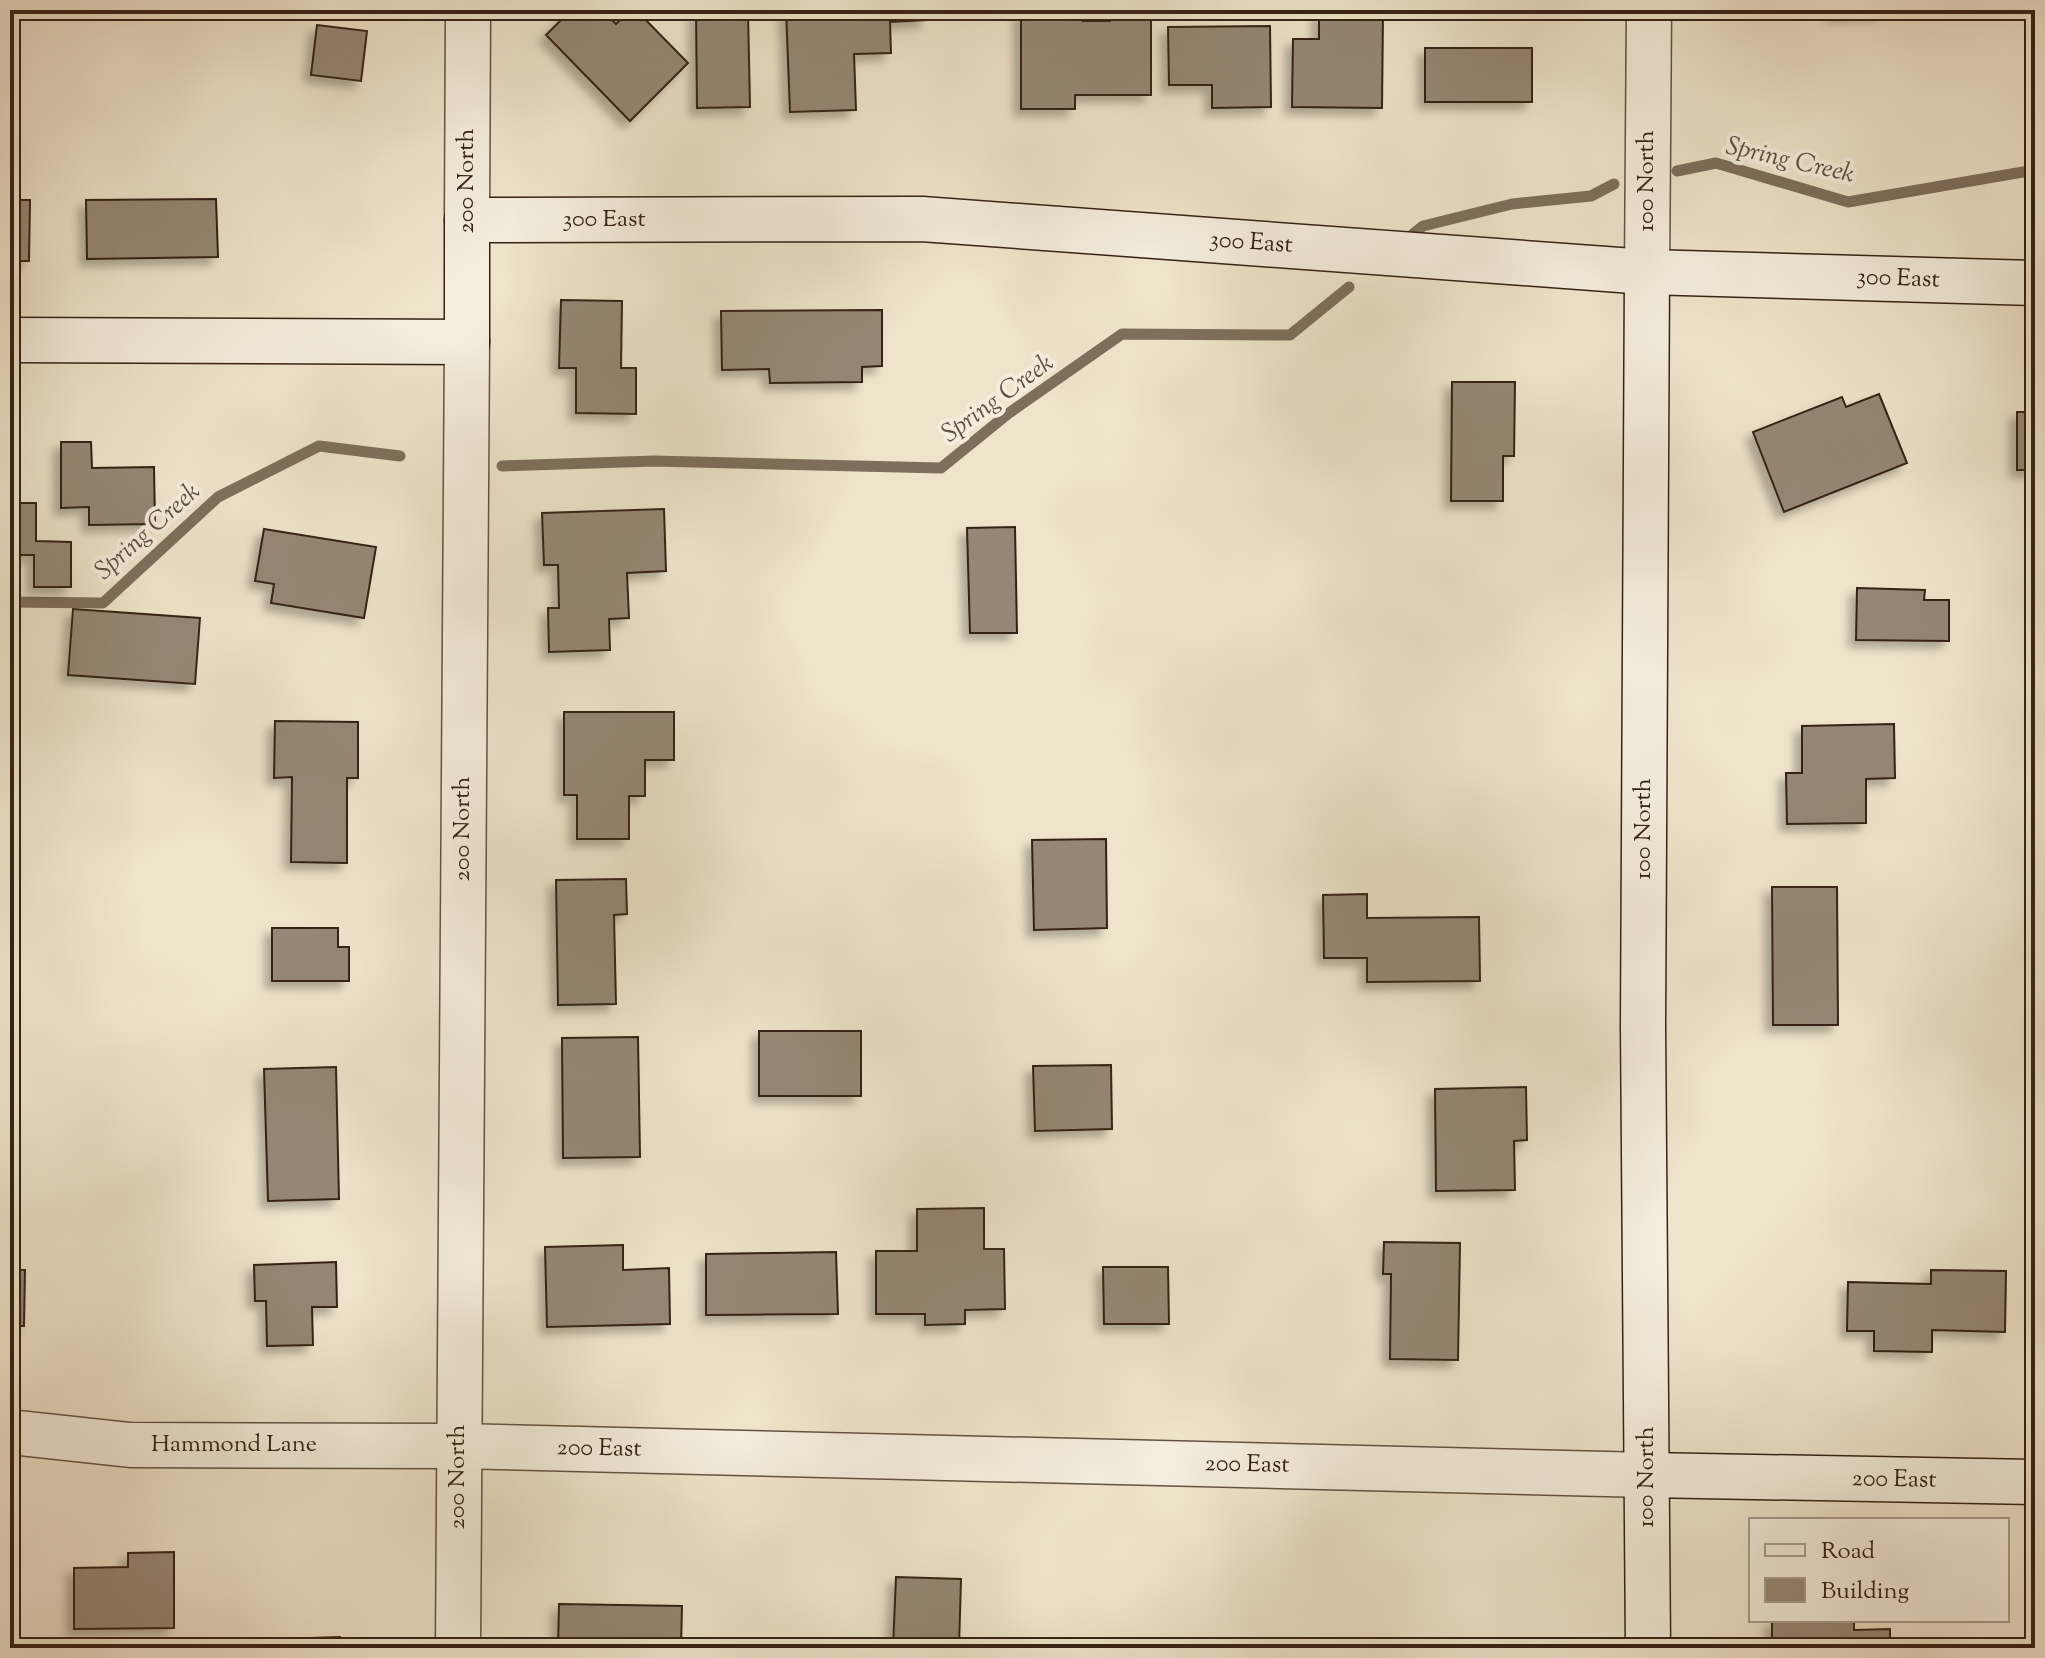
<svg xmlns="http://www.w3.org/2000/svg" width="2045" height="1658" font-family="'Sorts Mill Goudy',serif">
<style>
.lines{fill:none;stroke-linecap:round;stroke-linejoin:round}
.stream{stroke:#7e6f5d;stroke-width:11}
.building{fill:#958774;stroke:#352215;stroke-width:2;filter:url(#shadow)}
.street-casing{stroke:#635242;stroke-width:47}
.secondary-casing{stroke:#352215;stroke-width:47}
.street{stroke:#f4eddd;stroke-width:44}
.secondary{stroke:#f4eddd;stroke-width:44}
.labels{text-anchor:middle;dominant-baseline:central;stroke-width:8;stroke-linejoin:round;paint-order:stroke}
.street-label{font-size:24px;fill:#352215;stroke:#f4eddd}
.water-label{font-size:26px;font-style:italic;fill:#604f3f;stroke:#f4eddd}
</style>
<defs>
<filter id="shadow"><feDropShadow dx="-7" dy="7" stdDeviation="4" flood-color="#0004"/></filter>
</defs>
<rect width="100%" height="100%" fill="#eee4cb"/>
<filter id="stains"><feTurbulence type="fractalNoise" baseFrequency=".0025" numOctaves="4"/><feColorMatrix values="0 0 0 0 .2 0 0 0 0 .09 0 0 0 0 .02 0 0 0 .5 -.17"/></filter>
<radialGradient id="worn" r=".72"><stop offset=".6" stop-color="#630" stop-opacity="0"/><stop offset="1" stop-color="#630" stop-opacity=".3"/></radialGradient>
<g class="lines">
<g class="stream">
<path d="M 1677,171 L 1716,163 L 1848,202 L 2035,170"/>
<path d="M 1413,234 L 1423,226 L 1512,204 L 1591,196 L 1614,184"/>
<path d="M 502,466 L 654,461 L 941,468 L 1009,413 L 1122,334 L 1290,335 L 1349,287"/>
<path d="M 10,602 L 103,603 L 218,497 L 319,446 L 400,456"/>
</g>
</g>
<g class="building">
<path d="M 571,10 L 602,10 L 616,24 L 630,10 L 636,10 L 688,63 L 630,121 L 546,35 Z"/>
<path d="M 748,10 L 750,107 L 697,108 L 696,11 Z"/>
<path d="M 786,10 L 926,10 L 927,20 L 890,22 L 891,53 L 854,54 L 856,110 L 790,112 Z"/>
<path d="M 1021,10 L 1083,10 L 1083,21 L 1110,21 L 1110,10 L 1151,10 L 1151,95 L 1075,95 L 1075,109 L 1021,109 Z"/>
<path d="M 1833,10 L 1883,10 L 1883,13 L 1833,15 Z"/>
<path d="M 1319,12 L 1383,13 L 1382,108 L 1292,107 L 1293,39 L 1319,39 Z"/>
<path d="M 317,25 L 367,31 L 361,81 L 311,75 Z"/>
<path d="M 1270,26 L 1271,107 L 1212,108 L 1212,85 L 1169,85 L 1168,27 Z"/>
<rect x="1425" y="48" width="107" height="54"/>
<path d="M 216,199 L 218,257 L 87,259 L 86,200 Z"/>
<path d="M 10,200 L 30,200 L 29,261 L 10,261 Z"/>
<path d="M 561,300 L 622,301 L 621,368 L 636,368 L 636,414 L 576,413 L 576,368 L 559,368 Z"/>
<path d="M 882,310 L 882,366 L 862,367 L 862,382 L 770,383 L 769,369 L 722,370 L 721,311 Z"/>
<path d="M 1452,382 L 1515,382 L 1514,456 L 1503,456 L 1503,501 L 1451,501 Z"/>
<path d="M 1879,394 L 1907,463 L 1784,512 L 1753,432 L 1842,397 L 1846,407 Z"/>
<rect x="2017" y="412" width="18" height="58"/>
<path d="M 61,442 L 91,442 L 92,468 L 154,467 L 155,524 L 89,525 L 89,507 L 61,508 Z"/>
<path d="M 10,503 L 36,503 L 36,541 L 71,542 L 71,587 L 34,587 L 34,555 L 10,555 Z"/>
<path d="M 664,509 L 666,571 L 627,573 L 629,618 L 609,619 L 610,650 L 549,652 L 548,608 L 559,608 L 558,565 L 544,565 L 542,513 Z"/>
<path d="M 1015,527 L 1017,633 L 970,633 L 967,528 Z"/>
<path d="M 264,529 L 376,547 L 364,618 L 271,603 L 274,584 L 255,581 Z"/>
<path d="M 1857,588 L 1925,590 L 1924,600 L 1949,600 L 1949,641 L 1856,640 Z"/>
<path d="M 73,609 L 200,618 L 195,684 L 68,675 Z"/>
<path d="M 564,712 L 674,712 L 674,760 L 645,760 L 645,796 L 629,796 L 629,839 L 577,839 L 577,795 L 564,795 Z"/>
<path d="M 275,721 L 358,722 L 358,778 L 347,778 L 347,863 L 291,862 L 292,777 L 274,778 Z"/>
<path d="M 1894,724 L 1895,778 L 1866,779 L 1866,823 L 1787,824 L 1786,773 L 1802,773 L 1802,726 Z"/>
<path d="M 1106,839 L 1107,928 L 1034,930 L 1032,840 Z"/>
<path d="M 626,879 L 627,914 L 614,915 L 616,1004 L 558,1005 L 556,880 Z"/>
<path d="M 1772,887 L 1837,887 L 1838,1025 L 1773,1025 Z"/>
<path d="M 1367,894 L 1367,918 L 1479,917 L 1480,981 L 1367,982 L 1367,958 L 1324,958 L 1323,895 Z"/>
<path d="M 272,928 L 338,928 L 338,947 L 349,947 L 349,981 L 272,981 Z"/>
<rect x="759" y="1031" width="102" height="65"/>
<path d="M 638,1037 L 640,1157 L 563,1158 L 562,1038 Z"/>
<path d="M 1111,1065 L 1112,1129 L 1035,1131 L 1033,1066 Z"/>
<path d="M 336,1067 L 339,1199 L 268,1201 L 264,1069 Z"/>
<path d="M 1526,1087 L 1527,1140 L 1514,1141 L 1515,1190 L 1436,1191 L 1435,1089 Z"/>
<path d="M 984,1208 L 984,1249 L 1004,1249 L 1005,1309 L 965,1310 L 965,1324 L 925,1325 L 925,1314 L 876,1314 L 876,1251 L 917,1251 L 917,1209 Z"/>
<path d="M 1384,1242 L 1460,1243 L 1458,1360 L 1390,1359 L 1391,1274 L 1383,1274 Z"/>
<path d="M 623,1245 L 623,1270 L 669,1268 L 670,1324 L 547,1327 L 545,1247 Z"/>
<path d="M 836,1252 L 838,1314 L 706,1315 L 706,1254 Z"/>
<path d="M 336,1262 L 337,1307 L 312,1307 L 313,1345 L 267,1346 L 266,1301 L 255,1301 L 254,1265 Z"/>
<path d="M 1103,1267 L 1168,1267 L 1169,1324 L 1104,1324 Z"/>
<path d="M 10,1270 L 25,1270 L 24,1326 L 10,1326 Z"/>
<path d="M 1931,1270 L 2006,1271 L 2005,1332 L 1932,1330 L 1932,1352 L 1874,1351 L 1874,1331 L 1847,1331 L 1848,1282 L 1931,1284 Z"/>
<path d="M 10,1528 L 18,1531 L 10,1554 Z"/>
<path d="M 174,1552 L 174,1628 L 74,1629 L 74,1568 L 128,1567 L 128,1553 Z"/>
<path d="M 896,1577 L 961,1579 L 959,1648 L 893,1648 Z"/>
<path d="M 559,1604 L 682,1606 L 681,1648 L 558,1648 Z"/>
<path d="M 1772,1620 L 1854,1620 L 1854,1630 L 1890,1629 L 1890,1648 L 1772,1648 Z"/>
<path d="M 340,1637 L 341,1648 L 280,1648 L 280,1639 Z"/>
</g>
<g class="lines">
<g class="street-casing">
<g id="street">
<path d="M 467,220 L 468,10"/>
<path d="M 1647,272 L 1649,10"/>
<path d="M 10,1432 L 130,1445 L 458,1446 L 1647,1475"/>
<path d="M 458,1648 L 467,342"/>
</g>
</g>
<g class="secondary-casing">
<g id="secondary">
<path d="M 1647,272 L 1643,1027 L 1648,1648"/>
<path d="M 10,340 L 467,342 L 467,220 L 922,219 L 1647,272 L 2035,283"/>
<path d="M 1647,1475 L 2035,1482"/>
</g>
</g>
<use href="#street" class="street"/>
<use href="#secondary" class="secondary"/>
</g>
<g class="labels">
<g class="street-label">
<text transform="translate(467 181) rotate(-90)">200 North</text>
<text transform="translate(1647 181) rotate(-90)">100 North</text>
<text x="604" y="220">300 East</text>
<text transform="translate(1251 243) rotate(4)">300 East</text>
<text transform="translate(1898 279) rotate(2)">300 East</text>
<text transform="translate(463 829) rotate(-90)">200 North</text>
<text transform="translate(1644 829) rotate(-90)">100 North</text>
<text x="234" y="1445">Hammond Lane</text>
<text transform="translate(599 1449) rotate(1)">200 East</text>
<text transform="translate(1247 1465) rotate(1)">200 East</text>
<text transform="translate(458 1477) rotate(-90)">200 North</text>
<text transform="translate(1647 1477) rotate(-90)">100 North</text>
<text transform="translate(1894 1480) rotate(1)">200 East</text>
</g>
<g class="water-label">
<text transform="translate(1790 161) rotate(13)">Spring Creek</text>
<text transform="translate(998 399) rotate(-36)">Spring Creek</text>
<text transform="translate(148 532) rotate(-42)">Spring Creek</text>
</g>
</g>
<rect width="2045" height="1658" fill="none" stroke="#eee4cb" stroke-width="40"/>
<rect x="12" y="12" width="2021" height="1634" fill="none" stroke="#352215" stroke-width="4"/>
<rect x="20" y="20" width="2005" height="1618" fill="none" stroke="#352215" stroke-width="2"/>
<rect x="1749" y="1518" width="260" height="104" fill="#f4eddd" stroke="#a89c8d" stroke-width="2"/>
<rect x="1765" y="1544" width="40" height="12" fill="#f4eddd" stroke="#a89c8d" stroke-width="2"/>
<text x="1821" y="1558" font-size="24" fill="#352215">Road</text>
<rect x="1765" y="1578" width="40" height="24" fill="#958774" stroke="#a89c8d" stroke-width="2"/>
<text x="1821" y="1598" font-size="24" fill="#352215">Building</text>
<rect width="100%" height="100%" filter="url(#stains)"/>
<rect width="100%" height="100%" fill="url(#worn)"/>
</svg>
